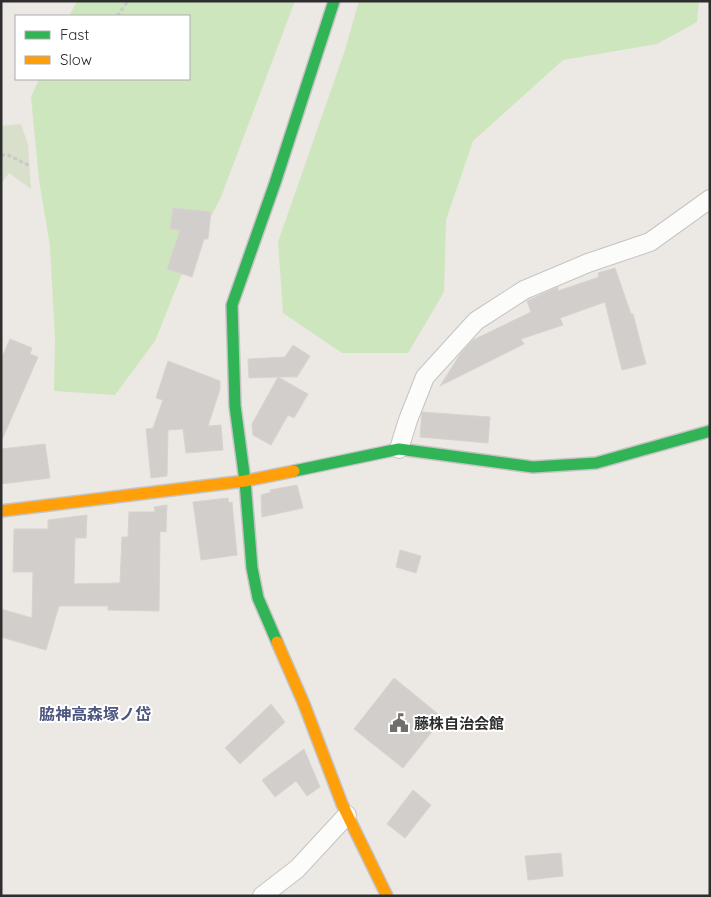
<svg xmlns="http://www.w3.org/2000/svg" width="711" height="897" font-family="Quicksand,'Noto Sans JP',sans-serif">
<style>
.green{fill:#cee6be}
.cemetery{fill:#d8e0cc}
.building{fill:#d1cecb;stroke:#d7d4d0}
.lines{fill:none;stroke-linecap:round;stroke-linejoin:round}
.street-casing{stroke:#c5c4c5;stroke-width:20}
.fast-casing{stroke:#c5c4c5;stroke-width:14}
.slow-casing{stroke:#c5c4c5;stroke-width:14}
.path{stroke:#c9c9c8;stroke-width:3;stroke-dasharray:4 2.5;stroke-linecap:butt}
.street{stroke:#fcfcfb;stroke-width:18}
.fast{stroke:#30b455;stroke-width:11}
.slow{stroke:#ff9f0a;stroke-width:11}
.labels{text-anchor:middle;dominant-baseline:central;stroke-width:4;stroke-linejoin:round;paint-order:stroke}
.poi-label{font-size:15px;font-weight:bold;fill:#2e2e2e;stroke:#fff;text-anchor:start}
.neighbourhood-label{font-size:16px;font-weight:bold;fill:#4d5680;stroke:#fff}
</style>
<rect width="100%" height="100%" fill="#ece8e4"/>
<g class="green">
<path d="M 77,1 L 295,1 L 221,197 L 185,266 L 155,341 L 115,395 L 54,391 L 55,339 L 50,246 L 39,180 L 31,97 L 39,79 L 189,79 L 189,16 L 69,16 Z"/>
<path d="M 359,1 L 699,1 L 697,22 L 657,44 L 563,60 L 473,141 L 446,220 L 444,292 L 408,353 L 342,353 L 283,313 L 278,242 L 345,50 Z"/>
</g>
<path class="cemetery" d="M 21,124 L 28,145 L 31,189 L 9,173 L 1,184 L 1,126 Z"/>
<g class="building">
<path d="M 173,208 L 211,212 L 208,239 L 204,239 L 192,277 L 167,269 L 180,230 L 170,229 Z"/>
<path d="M 615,268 L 631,314 L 633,314 L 646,364 L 622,370 L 605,302 L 560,318 L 563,325 L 521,339 L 524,344 L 440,386 L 461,353 L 473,340 L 531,312 L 527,301 L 558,287 L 558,291 L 599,277 L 598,273 Z"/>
<path d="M 10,339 L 32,348 L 30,354 L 38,357 L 1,442 L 1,359 Z"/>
<path d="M 293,345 L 310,356 L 297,377 L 278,377 L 308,394 L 294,418 L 288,415 L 271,445 L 253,435 L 252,424 L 278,377 L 249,378 L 248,359 L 285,357 Z"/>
<path d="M 168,361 L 220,381 L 220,389 L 208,426 L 221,425 L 223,450 L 186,453 L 183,429 L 168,430 L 167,476 L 151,478 L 146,429 L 153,428 L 163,400 L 156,398 Z"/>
<path d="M 422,412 L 490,417 L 488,443 L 420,437 Z"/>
<path d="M 45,444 L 50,478 L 1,484 L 1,449 Z"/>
<path d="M 297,485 L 303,508 L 262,517 L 261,495 L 271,492 L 270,490 Z"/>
<path d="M 228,498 L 229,503 L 232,502 L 237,555 L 201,560 L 193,502 Z"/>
<path d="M 167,505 L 166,532 L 160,531 L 159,611 L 108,610 L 108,606 L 59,606 L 46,650 L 1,637 L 1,609 L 32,618 L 33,572 L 13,572 L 14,529 L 48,529 L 48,520 L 87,515 L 86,538 L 75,538 L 74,584 L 120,583 L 122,537 L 128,537 L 129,512 L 155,512 L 154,507 Z"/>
<path d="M 400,550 L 421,556 L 416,573 L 396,567 Z"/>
<path d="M 394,678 L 443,718 L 403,768 L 354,729 Z"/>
<path d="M 271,704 L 285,722 L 240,764 L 225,748 Z"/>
<path d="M 304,749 L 320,787 L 307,796 L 296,781 L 275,797 L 262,780 Z"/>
<path d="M 413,790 L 431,805 L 405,838 L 387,824 Z"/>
<path d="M 561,853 L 563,876 L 528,880 L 525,856 Z"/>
</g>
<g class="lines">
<g class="street-casing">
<g id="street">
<path d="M 399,449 L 408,420 L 425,377 L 476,321 L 524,290 L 588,263 L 650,242 L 710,199"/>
<path d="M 262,896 L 297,869 L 347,815"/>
</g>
</g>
<g class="fast-casing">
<g id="fast">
<path d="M 294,471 L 399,449 L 533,467 L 596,463 L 710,431"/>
<path d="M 277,642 L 258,598 L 252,568 L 245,481 L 235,406 L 232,305 L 275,183 L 334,1"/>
</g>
</g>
<g class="slow-casing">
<g id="slow">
<path d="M 1,511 L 245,481 L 294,471"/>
<path d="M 277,642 L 304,704 L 342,804 L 387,896"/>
</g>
</g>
<g class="path">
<path d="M 117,16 L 128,1"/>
<path d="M 1,155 L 8,155 L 30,166"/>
</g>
<use href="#street" class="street"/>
<use href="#fast" class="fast"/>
<use href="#slow" class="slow"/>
</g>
<defs>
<g id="civic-bare" transform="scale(1.5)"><path d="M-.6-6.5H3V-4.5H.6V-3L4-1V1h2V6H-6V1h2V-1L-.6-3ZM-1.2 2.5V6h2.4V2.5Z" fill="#706f6e" stroke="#fff" stroke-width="2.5" paint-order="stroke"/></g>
</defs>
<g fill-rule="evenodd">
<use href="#civic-bare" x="399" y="723"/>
</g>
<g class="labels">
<g class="poi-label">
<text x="414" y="723">藤株自治会館</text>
</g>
<g class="neighbourhood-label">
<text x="95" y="714">脇神高森塚ノ岱</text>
</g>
</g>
<rect width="711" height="897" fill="none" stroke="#2e2e2e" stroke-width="5"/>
<rect x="15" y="15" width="175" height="65" fill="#ffffff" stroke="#ababab"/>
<rect x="25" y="31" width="25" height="8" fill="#30b455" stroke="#ababab"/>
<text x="60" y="40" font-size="15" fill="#2e2e2e">Fast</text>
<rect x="25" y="56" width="25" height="8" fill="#ff9f0a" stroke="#ababab"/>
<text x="60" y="65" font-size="15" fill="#2e2e2e">Slow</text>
</svg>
